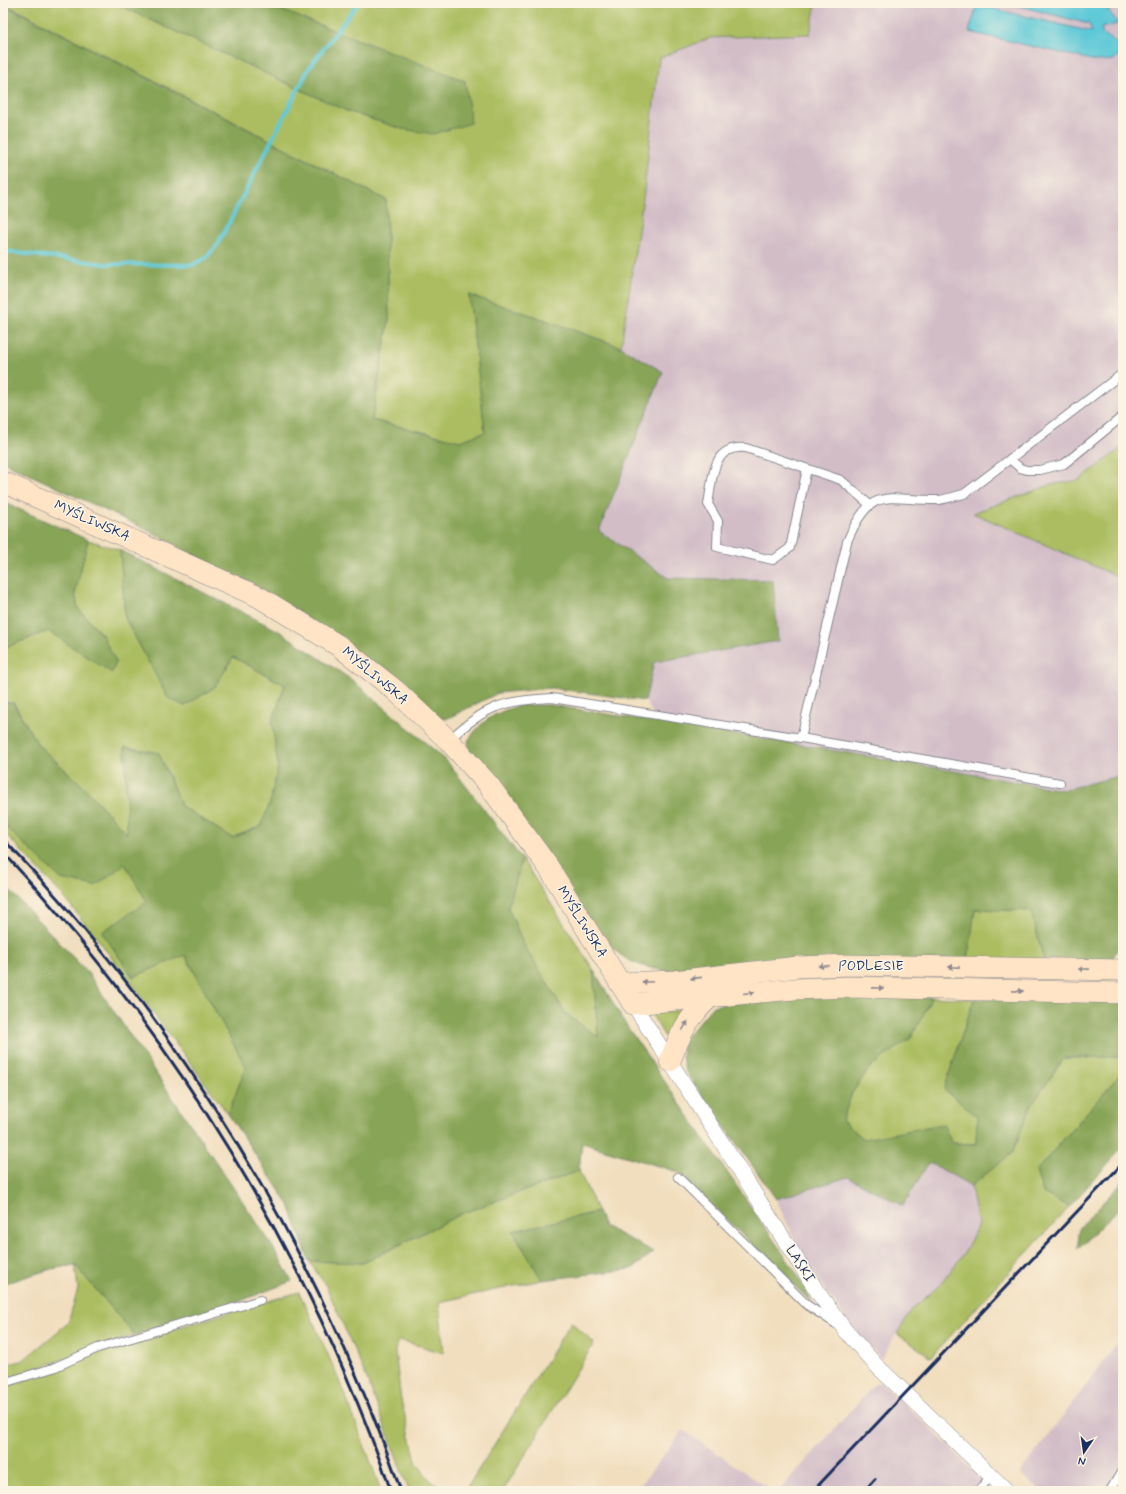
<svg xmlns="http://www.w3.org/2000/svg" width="1126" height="1494" font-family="Mynerve,sans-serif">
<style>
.industrial{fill:#d2bdc7}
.green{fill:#abbd60;stroke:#63765f}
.forest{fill:#88a456;stroke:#526a5a}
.water{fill:#5ec9d7;stroke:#3c7c9a}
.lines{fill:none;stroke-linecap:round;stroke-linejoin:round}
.stream{stroke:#5ec9d7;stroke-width:4}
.lane-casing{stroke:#86868e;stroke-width:10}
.street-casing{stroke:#86868e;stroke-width:16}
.secondary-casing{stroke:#86868e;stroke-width:22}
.lane{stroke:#fff;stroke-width:8}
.street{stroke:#fff;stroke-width:15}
.secondary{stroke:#ffe4c6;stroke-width:21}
.rail{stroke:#1b2f5e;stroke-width:3}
.oneway{fill:#8d8a92}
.labels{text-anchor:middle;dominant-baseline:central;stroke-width:3;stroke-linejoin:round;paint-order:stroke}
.street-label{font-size:14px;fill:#1b2f5e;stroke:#fcf5e5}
</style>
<rect width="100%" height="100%" fill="#fcf5e5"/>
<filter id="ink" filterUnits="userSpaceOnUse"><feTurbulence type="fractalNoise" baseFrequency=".025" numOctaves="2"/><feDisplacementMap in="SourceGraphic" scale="8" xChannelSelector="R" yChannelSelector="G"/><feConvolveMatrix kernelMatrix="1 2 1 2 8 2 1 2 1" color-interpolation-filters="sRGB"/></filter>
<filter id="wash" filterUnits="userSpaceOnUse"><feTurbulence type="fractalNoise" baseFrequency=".012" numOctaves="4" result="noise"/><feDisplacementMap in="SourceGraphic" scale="16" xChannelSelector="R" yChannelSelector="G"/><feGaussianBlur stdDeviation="0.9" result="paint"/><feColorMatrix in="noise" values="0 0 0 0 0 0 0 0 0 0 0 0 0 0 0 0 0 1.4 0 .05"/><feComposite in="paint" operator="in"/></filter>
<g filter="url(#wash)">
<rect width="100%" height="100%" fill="#f1debe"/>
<g class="industrial">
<path d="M 816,3 L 1123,3 L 1123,447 L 1079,480 L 1050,485 L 974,513 L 1123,579 L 1123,775 L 1063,790 L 809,746 L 659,723 L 645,701 L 654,662 L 778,641 L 773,580 L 668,578 L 599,531 L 663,372 L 621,347 L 644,191 L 659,58 L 710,38 L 810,34 Z"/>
<path d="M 929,1162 L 971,1186 L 978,1225 L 965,1252 L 940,1285 L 912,1309 L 881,1359 L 857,1333 L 825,1290 L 798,1247 L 776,1199 L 848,1177 L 903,1206 Z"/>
<path d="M 1123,1336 L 1123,1491 L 1040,1491 L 1020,1473 Z"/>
<path d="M 880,1382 L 927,1425 L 993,1491 L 779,1491 L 875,1384 Z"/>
<path d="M 683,1430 L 762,1484 L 774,1491 L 636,1491 Z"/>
</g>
<g class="green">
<path d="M 3,3 L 114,3 L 347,111 L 402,129 L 465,81 L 263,3 L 816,3 L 810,34 L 710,38 L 659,58 L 644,191 L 621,347 L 534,316 L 469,295 L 485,432 L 460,441 L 372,420 L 389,320 L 386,200 Z"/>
<path d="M 1123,447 L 1123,579 L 973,513 L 1050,485 L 1079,480 Z"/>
<path d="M 88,540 L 120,550 L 125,618 L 168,698 L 185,706 L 215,687 L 233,657 L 285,685 L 272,722 L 279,766 L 270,803 L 261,826 L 232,838 L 181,806 L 159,753 L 125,747 L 128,835 L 85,788 L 38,745 L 14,703 L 3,702 L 3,645 L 6,647 L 48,631 L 112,672 L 103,636 L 78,608 L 74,594 Z"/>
<path d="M 3,824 L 62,879 L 95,886 L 125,864 L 148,902 L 102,932 L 133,977 L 185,955 L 246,1067 L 228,1114 L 119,967 L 63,896 L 3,831 Z"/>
<path d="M 522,859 L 593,969 L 598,1038 L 566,1014 L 524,945 L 508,908 Z"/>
<path d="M 975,909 L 1031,911 L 1044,960 L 968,959 Z"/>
<path d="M 932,997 L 974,999 L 944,1089 L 977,1116 L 976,1144 L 952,1143 L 896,1134 L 864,1139 L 842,1121 L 852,1093 L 871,1066 L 911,1038 Z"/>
<path d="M 681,1010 L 685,1014 L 669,1044 L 651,1013 Z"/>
<path d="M 1123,1057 L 1123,1071 L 1036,1171 L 1043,1193 L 1069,1207 L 931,1357 L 897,1334 L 912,1309 L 940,1285 L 965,1252 L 978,1225 L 971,1186 L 1012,1153 L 1031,1106 L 1064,1058 Z"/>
<path d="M 579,1171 L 598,1212 L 513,1231 L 542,1280 L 439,1302 L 444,1353 L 399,1340 L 395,1351 L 401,1400 L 417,1464 L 432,1482 L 446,1491 L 409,1491 L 367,1379 L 326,1286 L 309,1261 L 363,1263 L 463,1213 Z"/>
<path d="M 75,1265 L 135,1335 L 3,1380 L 3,1365 L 22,1361 L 68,1323 L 78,1289 Z"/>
<path d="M 299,1292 C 331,1357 357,1423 381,1491 L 3,1491 L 3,1387 L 57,1371 L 108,1348 Z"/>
<path d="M 571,1322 L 594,1343 L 503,1491 L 462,1491 L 467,1488 Z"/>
</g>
<g class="forest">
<path d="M 114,3 L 263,3 L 465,81 L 471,123 L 433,134 L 402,129 L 347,111 Z"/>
<path d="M 3,4 L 386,200 L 389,320 L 372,420 L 460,441 L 485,432 L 469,295 L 534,316 L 621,347 L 663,372 L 599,531 L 668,578 L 773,580 L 778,641 L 654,662 L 645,701 L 551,688 L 498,693 L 446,719 L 435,717 L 298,611 L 143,528 L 3,462 Z"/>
<path d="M 3,502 L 88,540 L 75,594 L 78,608 L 103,636 L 116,662 L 112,673 L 48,631 L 6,647 L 3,645 Z"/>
<path d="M 120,550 L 279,631 L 352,680 L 446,760 L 522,859 L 508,908 L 524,945 L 566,1014 L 598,1037 L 593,969 L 626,1025 L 795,1271 L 813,1304 L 678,1172 L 582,1143 L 579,1171 L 463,1213 L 363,1263 L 309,1261 L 289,1205 L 228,1114 L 246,1067 L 185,955 L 133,977 L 102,932 L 147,902 L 125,864 L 95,886 L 61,879 L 3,824 L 3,702 L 13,703 L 38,745 L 85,788 L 127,834 L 125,747 L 159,753 L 181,806 L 232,838 L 261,826 L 270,803 L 278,766 L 272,722 L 285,685 L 233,657 L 215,687 L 185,706 L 168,698 L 125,618 Z"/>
<path d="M 522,705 L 550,705 L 809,746 L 1063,790 L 1123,775 L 1123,938 L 1111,962 L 1044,960 L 1031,911 L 975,909 L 968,959 L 666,971 C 626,964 618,956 593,926 L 469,750 L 468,741 C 483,718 497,712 522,705 Z"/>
<path d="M 3,883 L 88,973 L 270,1242 L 292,1281 L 233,1304 L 135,1335 L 75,1265 L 51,1269 L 3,1284 Z"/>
<path d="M 774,997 L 932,997 L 911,1038 L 871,1066 L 852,1093 L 842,1121 L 864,1139 L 943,1124 L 952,1143 L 976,1144 L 977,1116 L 944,1089 L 974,999 L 1123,1000 L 1123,1057 L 1064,1058 L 1031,1106 L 1012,1153 L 971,1186 L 929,1162 L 903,1206 L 848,1177 L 776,1199 L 685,1071 L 682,1056 L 684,1040 L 713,1006 Z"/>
<path d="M 1123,1071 L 1123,1147 L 1069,1207 L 1043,1193 L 1036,1171 Z"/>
<path d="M 1123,1181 L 1123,1205 L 1077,1249 L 1080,1227 Z"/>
<path d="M 598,1212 L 604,1226 L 654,1252 L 632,1269 L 542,1280 L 513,1231 Z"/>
</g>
<path class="water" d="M 1008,3 L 1105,3 C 1106,12 1116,16 1117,24 L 1101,28 L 1103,34 L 1112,39 L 1123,51 L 1114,60 L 1096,61 L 969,32 L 977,5 L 1092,32 L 1089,24 Z"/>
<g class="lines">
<path class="stream" d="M 3,251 L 105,264 L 192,265 L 206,258 L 218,244 L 309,68 L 358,3"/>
</g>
</g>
<g filter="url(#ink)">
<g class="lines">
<g class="lane-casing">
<g id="lane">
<path d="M 1010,459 L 1020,468 L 1027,470 L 1040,470 L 1064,464 L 1123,416"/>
<path d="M 807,469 L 790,548 L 773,560 L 717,547 L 718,521 L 708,504 C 713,479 711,444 746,448 L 841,480 L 870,505"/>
<path d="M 801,738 L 1060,783"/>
<path d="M 449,740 C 484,707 504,700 552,698 L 801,738 L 847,542 C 871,483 888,501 939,500 C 947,499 956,496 964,494 L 1123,373"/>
<path d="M 678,1177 L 807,1305 L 836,1324"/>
<path d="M 3,1383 L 53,1368 L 98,1348 L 260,1300"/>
<path d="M 1111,1489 L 1123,1469"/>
<path d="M 978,1491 L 991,1476"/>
</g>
</g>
<g class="street-casing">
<path id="street" d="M 633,1004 L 819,1294 L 845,1330 L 875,1364 L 1007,1491"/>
</g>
<g class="secondary-casing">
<g id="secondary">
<path d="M 3,482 L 259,597 L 339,646 L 395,690 L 448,740 L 488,784 L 549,868 L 633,1004 L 794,989 L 849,987 L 1123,993"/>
<path d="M 620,983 L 674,981 L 798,967 L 849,965 L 1123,970"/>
<path d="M 670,1061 C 681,1032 687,1019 710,997"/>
</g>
</g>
<use href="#lane" class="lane"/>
<use href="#street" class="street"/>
<use href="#secondary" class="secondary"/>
<g class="rail">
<path d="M 3,839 C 179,1021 318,1252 401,1491"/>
<path d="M 3,852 C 174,1035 308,1254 391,1491"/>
<path d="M 813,1491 L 1123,1163"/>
<path d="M 864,1491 L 875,1479"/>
</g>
</g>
<defs><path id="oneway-solid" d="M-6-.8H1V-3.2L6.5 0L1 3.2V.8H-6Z"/></defs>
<g class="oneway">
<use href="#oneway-solid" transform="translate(824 966) rotate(178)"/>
<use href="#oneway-solid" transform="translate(954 967) rotate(-179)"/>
<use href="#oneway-solid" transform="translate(1084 969) rotate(-179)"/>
<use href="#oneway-solid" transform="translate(696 978) rotate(174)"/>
<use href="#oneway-solid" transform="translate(647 982) rotate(178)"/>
<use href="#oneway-solid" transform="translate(878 988) rotate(1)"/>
<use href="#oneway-solid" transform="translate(1018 991) rotate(1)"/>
<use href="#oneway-solid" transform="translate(749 993) rotate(-5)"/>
<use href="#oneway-solid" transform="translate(685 1026) rotate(-59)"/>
</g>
</g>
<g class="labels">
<g class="street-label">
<text transform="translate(92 521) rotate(24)">MYŚLIWSKA</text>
<text transform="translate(375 676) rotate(40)">MYŚLIWSKA</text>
<text transform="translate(582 922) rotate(58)">MYŚLIWSKA</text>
<text x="871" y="966">PODLESIE</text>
<text transform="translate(800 1264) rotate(58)">LASKI</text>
</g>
</g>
<rect width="1126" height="1494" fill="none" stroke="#fcf5e5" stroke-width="16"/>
<g transform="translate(1084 1452) rotate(193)" stroke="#fcf5e5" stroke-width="3" paint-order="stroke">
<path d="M0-3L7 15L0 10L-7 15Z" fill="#1b2f5e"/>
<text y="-6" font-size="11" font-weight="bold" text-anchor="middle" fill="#1b2f5e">N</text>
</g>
</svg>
